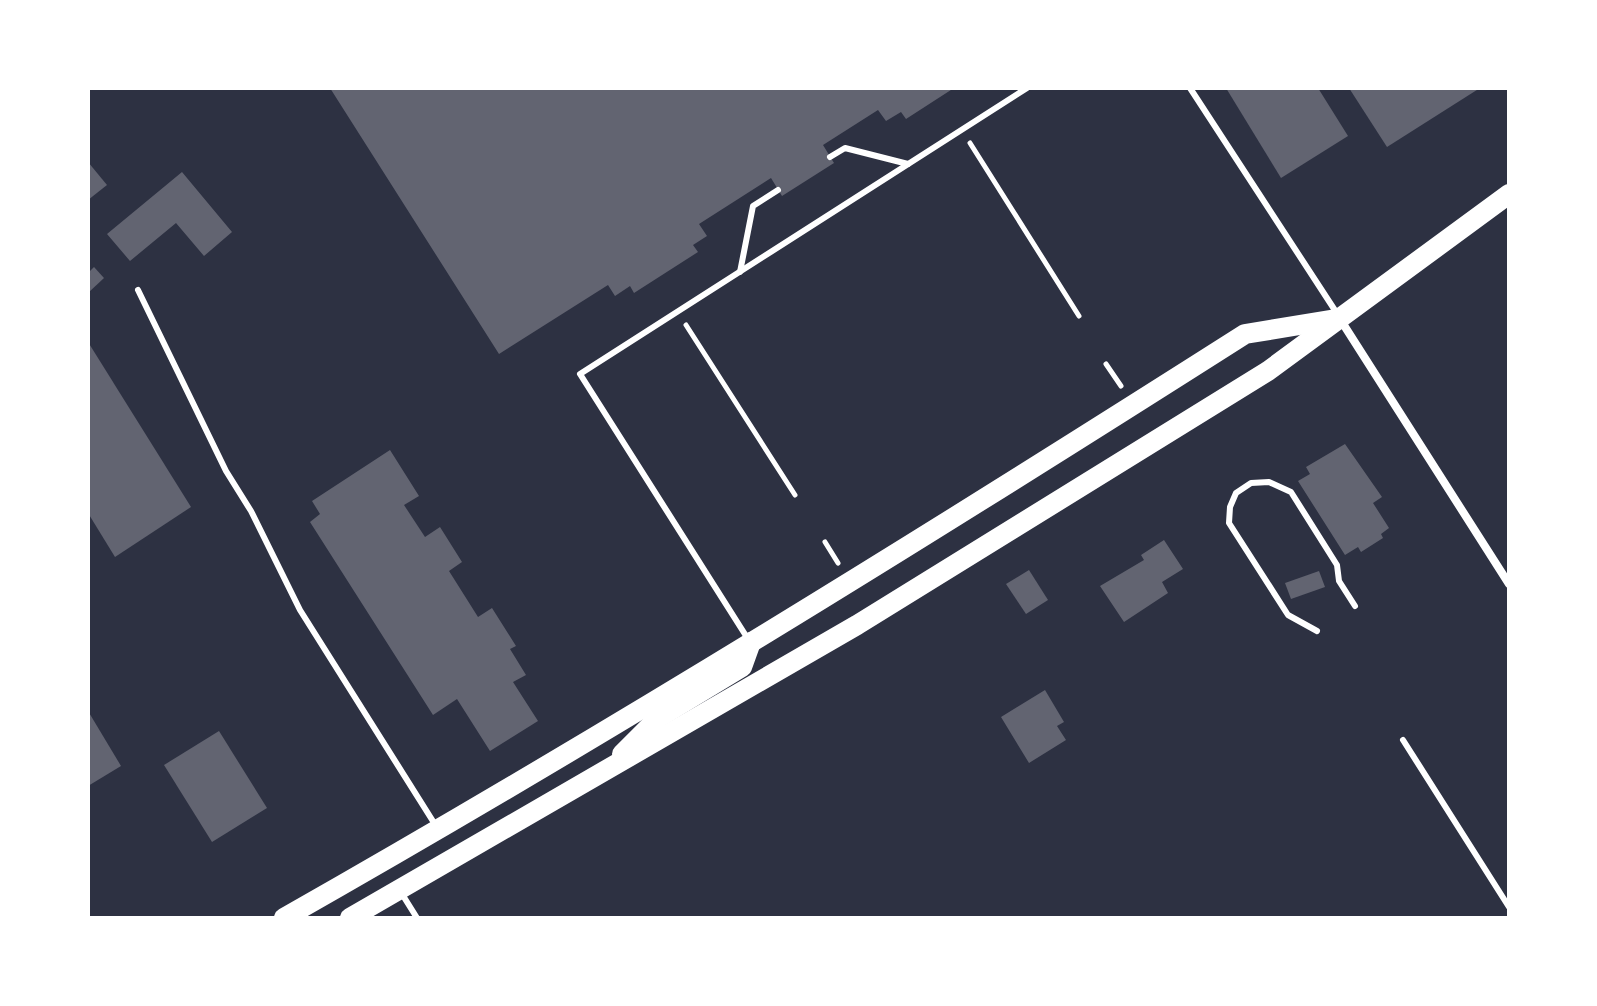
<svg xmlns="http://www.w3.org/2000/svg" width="1597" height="1006" font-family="'Public Sans',sans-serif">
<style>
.building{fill:#626471}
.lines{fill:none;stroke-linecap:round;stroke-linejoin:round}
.path{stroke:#fff;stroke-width:5}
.service{stroke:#fff;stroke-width:6}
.minor{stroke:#fff;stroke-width:8}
.primary{stroke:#fff;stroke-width:20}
</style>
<rect width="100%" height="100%" fill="#2d3142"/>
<g class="building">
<path d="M 330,88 L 954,88 L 906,119 L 901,112 L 886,121 L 878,110 L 823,145 L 834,163 L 782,196 L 771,178 L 699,224 L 707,236 L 693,245 L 698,252 L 634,293 L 630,286 L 615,296 L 608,285 L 499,354 Z"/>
<path d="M 1226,88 L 1318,88 L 1348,136 L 1281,178 Z"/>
<path d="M 1349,88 L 1480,88 L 1387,147 Z"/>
<path d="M 88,162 L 107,185 L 88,200 Z"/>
<path d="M 182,172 L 232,232 L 204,256 L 176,223 L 130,261 L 107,234 Z"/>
<path d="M 94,267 L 104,278 L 88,293 L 88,273 Z"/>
<path d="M 88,342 L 191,507 L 115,557 L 88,513 Z"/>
<path d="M 1345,444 L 1382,497 L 1373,503 L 1389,528 L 1381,534 L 1383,538 L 1361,552 L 1358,547 L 1345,555 L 1298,481 L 1310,474 L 1306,467 Z"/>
<path d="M 390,450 L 419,496 L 404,505 L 425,537 L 440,527 L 462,562 L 449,571 L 478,617 L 492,608 L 516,646 L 510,649 L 526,675 L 513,682 L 538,721 L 490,751 L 457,699 L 433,715 L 310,522 L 320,514 L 312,501 Z"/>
<path d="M 1164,540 L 1183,569 L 1162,582 L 1168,593 L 1124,622 L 1100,586 L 1144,560 L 1141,555 Z"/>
<path d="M 1029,570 L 1048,600 L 1026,614 L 1006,584 Z"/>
<path d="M 1319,571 L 1325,587 L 1291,599 L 1285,583 Z"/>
<path d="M 1045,690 L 1064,722 L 1057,726 L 1066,740 L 1029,763 L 1001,717 Z"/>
<path d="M 88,711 L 121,766 L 88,786 Z"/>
<path d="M 219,731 L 267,808 L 212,842 L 164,765 Z"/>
</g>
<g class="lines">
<g class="path">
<path d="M 970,143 L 1079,316"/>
<path d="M 686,325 L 795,495"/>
<path d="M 1106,364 L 1121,386"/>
<path d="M 825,542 L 838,563"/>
</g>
<g class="service">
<path d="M 1190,88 L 1338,315"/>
<path d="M 830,157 L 845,148 L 908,164"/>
<path d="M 740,272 L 753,206 L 778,190"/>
<path d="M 138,290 L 226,471 L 251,511 L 300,610 L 436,826"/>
<path d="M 1317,631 L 1288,615 L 1229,523 L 1230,507 L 1236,493 L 1251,483 L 1269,482 L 1291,492 L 1337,565 L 1339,581 L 1355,606"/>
<path d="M 748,639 L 580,374 L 1027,88"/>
<path d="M 1403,740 L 1509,907"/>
<path d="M 402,894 L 417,918"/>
</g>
<path class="minor" d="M 1340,319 L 1509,584"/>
<g class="primary">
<path d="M 622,754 L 658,718 L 742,667 L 751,642"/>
<path d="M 284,918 C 610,733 929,535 1245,334 L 1336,319"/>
<path d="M 350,918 L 857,625 L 1268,371 L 1509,194"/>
</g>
</g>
<rect width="1597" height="1006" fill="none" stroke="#ffffff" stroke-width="180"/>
</svg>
